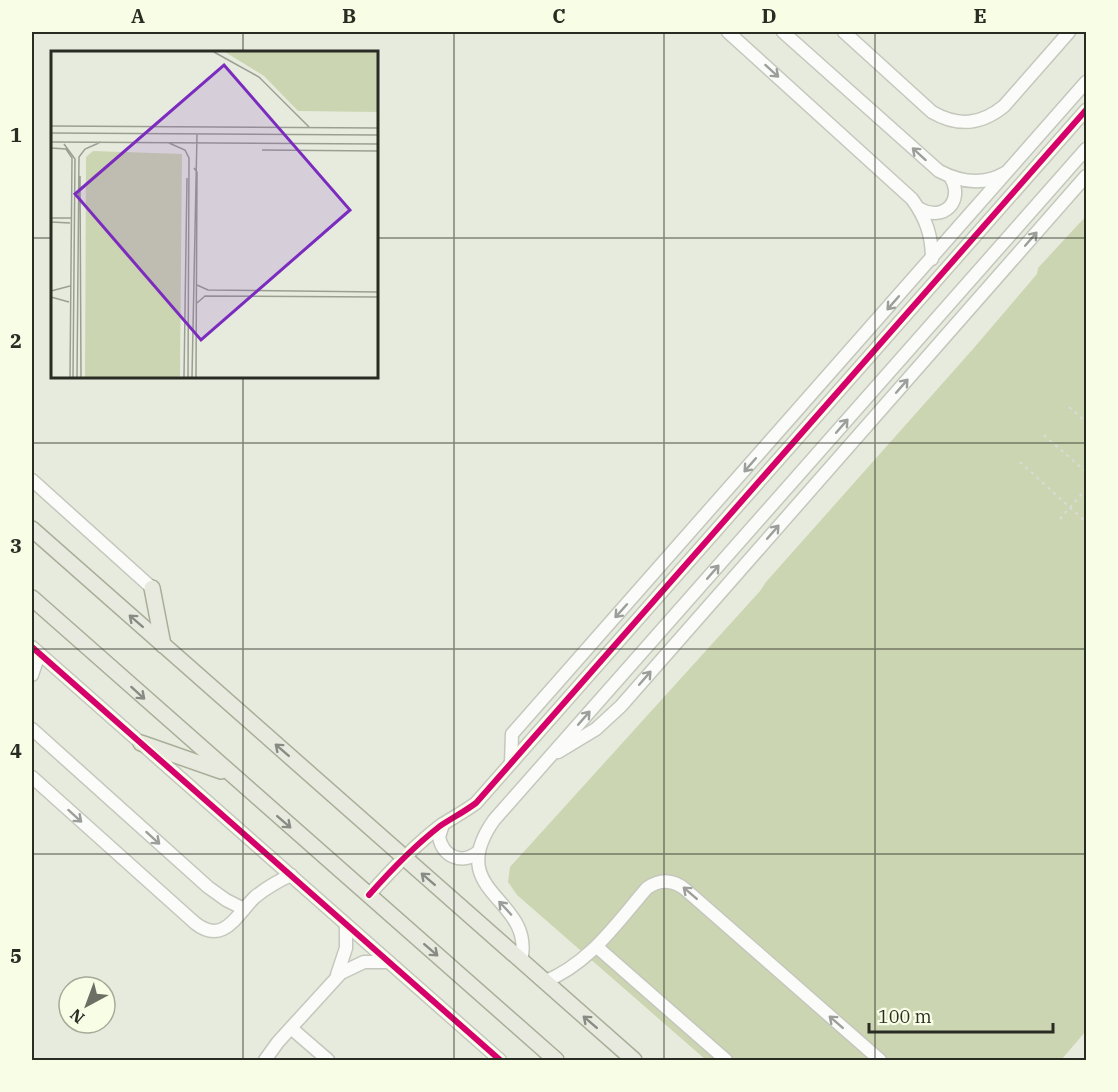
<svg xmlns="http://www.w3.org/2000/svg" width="1118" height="1092" font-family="'IBM Plex Serif',serif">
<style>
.green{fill:#ccd5b1}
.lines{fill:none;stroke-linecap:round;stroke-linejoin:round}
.minor-casing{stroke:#c4c7bc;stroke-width:15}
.major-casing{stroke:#a9ae98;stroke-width:18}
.path{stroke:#dadbd7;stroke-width:2;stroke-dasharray:3 4.5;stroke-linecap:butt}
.minor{stroke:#fbfcfa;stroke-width:12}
.major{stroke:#e8eae0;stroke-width:15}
.cycleway-casing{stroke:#f7fee5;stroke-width:10}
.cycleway{stroke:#d6006c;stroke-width:6}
.oneway{stroke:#9c9e99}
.oneway2{stroke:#888b82}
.grid{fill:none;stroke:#292c23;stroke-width:1.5;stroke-opacity:0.55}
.inset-road{fill:none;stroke:#9b9f93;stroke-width:1.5}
.view{fill:#7b2cbf;fill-opacity:0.15;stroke:#7b2cbf;stroke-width:3}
.inset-edge{fill:none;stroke:#292c23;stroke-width:3}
.neatline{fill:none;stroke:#292c23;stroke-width:2}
.grid-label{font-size:20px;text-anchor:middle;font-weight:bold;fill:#292c23}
</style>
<rect width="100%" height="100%" fill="#e7ebde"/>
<path class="green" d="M 1086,216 L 1086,1031 L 1061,1060 L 706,1060 L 517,895 L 508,882 L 510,867 L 760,591 L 766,582 L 973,349 L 1037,274 L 1038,268 Z"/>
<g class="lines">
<g class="minor-casing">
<g id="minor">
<path d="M 728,32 L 912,199 C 926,218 932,236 932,259"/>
<path d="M 783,32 L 939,171 C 960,182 983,186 1005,173"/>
<path d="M 844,32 L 932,112 C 958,127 981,125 1004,106 L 1069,32"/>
<path d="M 920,209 C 944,222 964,201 951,178"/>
<path d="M 32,480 L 152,588"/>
<path d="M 32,647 L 500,1060"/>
<path d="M 32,675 L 39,654"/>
<path d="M 32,729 L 208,887 L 226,900 L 244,909"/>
<path d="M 558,752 L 596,729 L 621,706 L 1086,176"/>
<path d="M 511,763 L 512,734 L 1086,82"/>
<path d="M 32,777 L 195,923 C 224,946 237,914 255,897 C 266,888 278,881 291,875"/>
<path d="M 443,824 L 439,837 C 443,857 462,865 478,852"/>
<path d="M 369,895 C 391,870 413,847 440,826 C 452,818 464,812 476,803 L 1086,110"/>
<path d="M 597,947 L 726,1060"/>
<path d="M 521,961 C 536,897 442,894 494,820 L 1086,149"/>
<path d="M 337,975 L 346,948 L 346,925"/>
<path d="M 544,982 C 590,963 615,925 647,888 C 660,879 673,879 686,890 L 880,1060"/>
<path d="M 291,1028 L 328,1060"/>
<path d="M 265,1060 L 278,1042 L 341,973 L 364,962 L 389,962"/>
</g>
</g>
<g class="major-casing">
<g id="major">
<path d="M 32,529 L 634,1060"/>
<path d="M 152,588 L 163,645"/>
<path d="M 32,598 L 556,1060"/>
<path d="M 141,743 L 221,771"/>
</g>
</g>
<g class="path">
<path d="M 1069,407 L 1086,422"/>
<path d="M 1044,435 L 1086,472"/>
<path d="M 1020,462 L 1086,522"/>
<path d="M 1060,519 L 1086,489"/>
</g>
<use href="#minor" class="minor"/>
<use href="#major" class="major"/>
<g class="cycleway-casing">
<g id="cycleway">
<path d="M 32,647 L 500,1060"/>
<path d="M 369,895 C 391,870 413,847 440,826 C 452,818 464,812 476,803 L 1086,110"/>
</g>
</g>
<use href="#cycleway" class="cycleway"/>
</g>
<defs><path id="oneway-shaft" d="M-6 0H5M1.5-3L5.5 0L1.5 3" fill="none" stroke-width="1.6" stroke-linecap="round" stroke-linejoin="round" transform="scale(1.5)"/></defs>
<g class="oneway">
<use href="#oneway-shaft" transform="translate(772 71) rotate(42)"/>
<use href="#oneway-shaft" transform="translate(919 154) rotate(-138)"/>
<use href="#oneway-shaft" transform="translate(1031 239) rotate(-49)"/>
<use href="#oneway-shaft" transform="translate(893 303) rotate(131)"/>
<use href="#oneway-shaft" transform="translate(902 386) rotate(-49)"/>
<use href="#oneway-shaft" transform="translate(842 426) rotate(-49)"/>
<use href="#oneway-shaft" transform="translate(750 465) rotate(131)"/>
<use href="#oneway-shaft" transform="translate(773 532) rotate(-49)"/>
<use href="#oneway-shaft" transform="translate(713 572) rotate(-49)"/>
<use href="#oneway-shaft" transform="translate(621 611) rotate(132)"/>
<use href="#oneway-shaft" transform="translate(645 678) rotate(-49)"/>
<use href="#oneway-shaft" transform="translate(584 718) rotate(-49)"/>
<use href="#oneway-shaft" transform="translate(75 816) rotate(42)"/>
<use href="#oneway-shaft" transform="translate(153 838) rotate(42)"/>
<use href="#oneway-shaft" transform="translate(690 893) rotate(-139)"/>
<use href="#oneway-shaft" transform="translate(505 908) rotate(-133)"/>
<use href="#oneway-shaft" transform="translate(836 1022) rotate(-139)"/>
</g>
<g class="oneway2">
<use href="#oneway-shaft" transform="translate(136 621) rotate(-139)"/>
<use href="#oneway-shaft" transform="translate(138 693) rotate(42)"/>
<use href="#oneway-shaft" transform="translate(282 750) rotate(-139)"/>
<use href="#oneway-shaft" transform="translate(284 822) rotate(41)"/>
<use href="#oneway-shaft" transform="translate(428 879) rotate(-139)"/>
<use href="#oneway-shaft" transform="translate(431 950) rotate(41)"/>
<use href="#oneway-shaft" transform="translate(590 1022) rotate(-139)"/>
</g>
<path class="grid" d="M 243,32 L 243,52M 454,32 L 454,1060M 664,32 L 664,1060M 875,32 L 875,1060M 32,238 L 52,238M 376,238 L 1086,238M 243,376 L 243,1060M 32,443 L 1086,443M 32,649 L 1086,649M 32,854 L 1086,854"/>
<g transform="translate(51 51)">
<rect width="327" height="327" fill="#e7ebde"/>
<path d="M 174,1 L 327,1 L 327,61 L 247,60 L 213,25 ZM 42,100 L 131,103 L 129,326 L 34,326 L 35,106 Z" fill="#ccd5b1"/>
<path class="inset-road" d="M 163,1 L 208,26 L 258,76M 0,75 L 327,77M 0,82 L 327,84M 0,91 L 327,93M 118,92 L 134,99 L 138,107 L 137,326M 13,93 L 24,108 L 22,326M 0,97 L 15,98 L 21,107 L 19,326M 211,99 L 327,100M 143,117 L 146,121 L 145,326M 29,125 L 30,326M 0,167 L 20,167M 0,171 L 19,172M 146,234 L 157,239 L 327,241M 0,240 L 19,235M 0,246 L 18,251M 146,252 L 154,245 L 327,246M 26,326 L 28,106 L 34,98 L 50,91M 133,326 L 136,127M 141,326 L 146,83"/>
<path class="view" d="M 173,14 L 299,159 L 150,289 L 24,143 Z"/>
<rect width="327" height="327" class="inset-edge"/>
</g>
<rect width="1118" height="1092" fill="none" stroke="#f7fee5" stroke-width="66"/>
<g transform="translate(87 1005) rotate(221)"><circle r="28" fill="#f7fee5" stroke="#a5aa97" stroke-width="1.5"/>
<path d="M0-4.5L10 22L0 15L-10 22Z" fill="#6c6f64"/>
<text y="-9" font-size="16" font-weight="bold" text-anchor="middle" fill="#292c23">N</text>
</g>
<path d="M869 1023v9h184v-9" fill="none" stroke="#292c23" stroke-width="3"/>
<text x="878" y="1023" font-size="18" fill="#292c23" stroke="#f7fee5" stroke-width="4.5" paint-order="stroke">100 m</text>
<rect x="33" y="33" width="1052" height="1026" class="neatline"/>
<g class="grid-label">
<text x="138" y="23">A</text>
<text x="349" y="23">B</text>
<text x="559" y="23">C</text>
<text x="769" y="23">D</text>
<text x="980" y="23">E</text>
<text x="16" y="142">1</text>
<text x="16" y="348">2</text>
<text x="16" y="553">3</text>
<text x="16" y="758">4</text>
<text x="16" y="963">5</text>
</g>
</svg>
